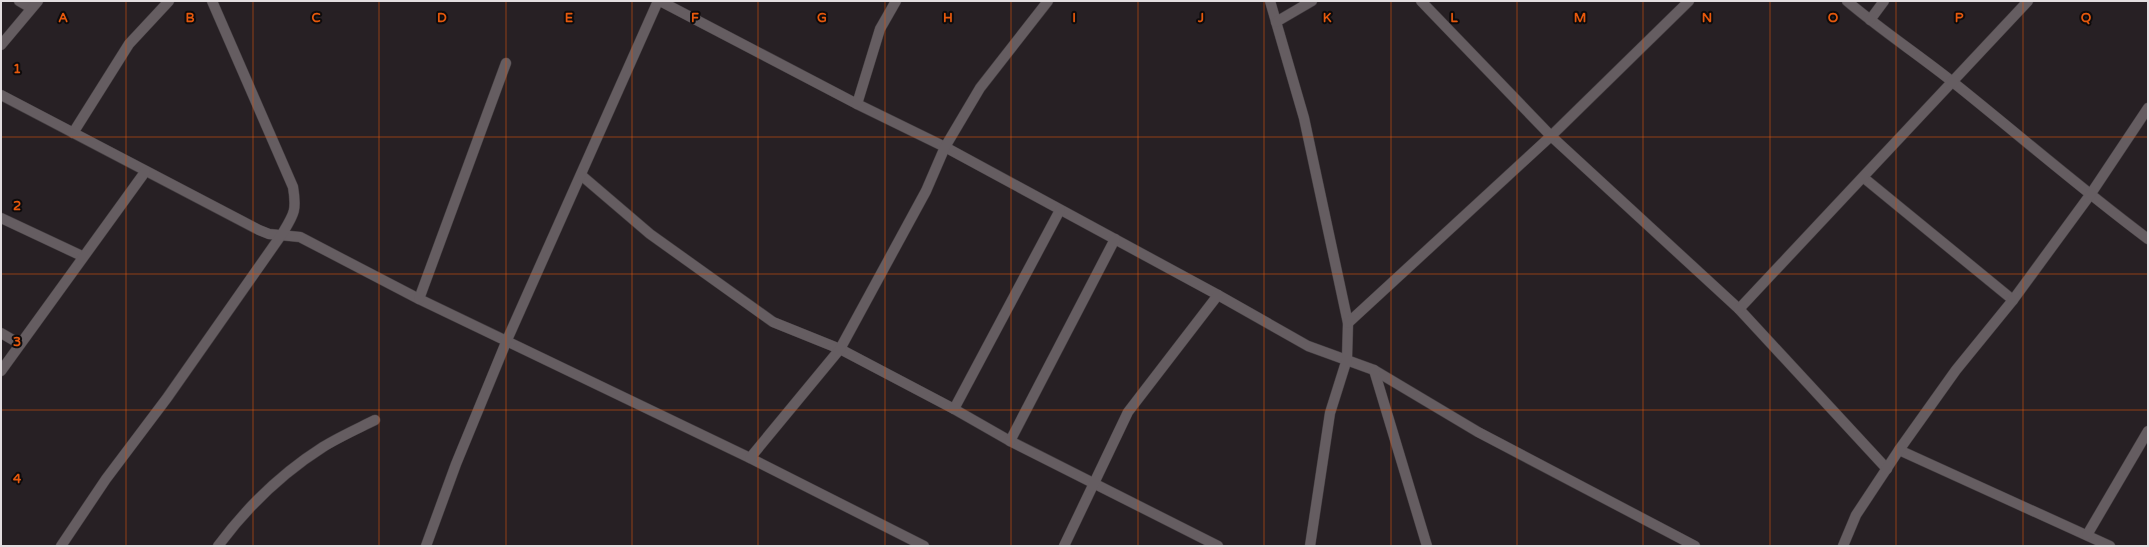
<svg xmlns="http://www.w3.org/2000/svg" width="2149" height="547" font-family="'Varela Round',sans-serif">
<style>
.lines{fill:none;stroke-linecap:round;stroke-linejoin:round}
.street-casing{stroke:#433d40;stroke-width:11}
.street{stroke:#655d61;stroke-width:10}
.grid{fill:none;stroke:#e8590c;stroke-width:1;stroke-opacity:0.55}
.grid-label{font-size:13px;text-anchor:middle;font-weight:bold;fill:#e8590c;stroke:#0e0b0c;stroke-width:4;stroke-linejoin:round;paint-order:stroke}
</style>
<rect width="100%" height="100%" fill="#272024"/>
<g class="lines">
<g class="street-casing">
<g id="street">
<path d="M 19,1 L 31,8"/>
<path d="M 660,1 L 857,104 L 945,147 L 1218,295 L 1308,346 L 1374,370 L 1478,432 L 1695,546"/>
<path d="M 1270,1 L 1304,118 L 1348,323 L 1347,359 L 1330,413 L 1310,546"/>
<path d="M 1421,1 L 1551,136 L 1739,309 L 1887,469"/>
<path d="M 1847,1 C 1881,30 1919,55 1954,83 C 2019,135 2081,189 2148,239"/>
<path d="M 1870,20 L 1884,1"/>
<path d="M 1276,22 L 1312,1"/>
<path d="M 1,45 L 38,1"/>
<path d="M 1,95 L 259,230 L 269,234 L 300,237 L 419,299 L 750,458 L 924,546"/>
<path d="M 857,104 L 880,29 L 896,1"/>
<path d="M 73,133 L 129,44 L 169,1"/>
<path d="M 581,175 L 650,234 L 773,322 L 840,349 L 954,409 L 1010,441 L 1218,546"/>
<path d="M 1864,178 L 2013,300"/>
<path d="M 1,218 L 82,256"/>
<path d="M 419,299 L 506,63"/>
<path d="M 1739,309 L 2028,1"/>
<path d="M 1348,323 L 1551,136 L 1689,1"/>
<path d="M 1,333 L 20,344"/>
<path d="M 1374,370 L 1427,546"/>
<path d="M 1,371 L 145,172"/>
<path d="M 954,409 L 1060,210"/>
<path d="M 1010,441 L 1115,239"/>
<path d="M 1899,450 L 2110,546"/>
<path d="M 750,458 L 840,349 L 926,191 L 945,147 L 980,88 L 1048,1"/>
<path d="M 2087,535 L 2148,431"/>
<path d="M 61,546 L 106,479 L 167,398 L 282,234 C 294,214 297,211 293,187 L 212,1"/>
<path d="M 218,546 C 247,507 282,473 323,447 C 339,437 357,429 375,420"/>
<path d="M 426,546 L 456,464 L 507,340 L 658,1"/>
<path d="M 1064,546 L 1128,412 L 1218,295"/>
<path d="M 1843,546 L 1856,515 L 1899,450 L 1956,370 L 2013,300 L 2090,195 L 2148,108"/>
</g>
</g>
<use href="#street" class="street"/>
</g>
<path class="grid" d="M 126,1 L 126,546M 253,1 L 253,546M 379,1 L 379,546M 506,1 L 506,546M 632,1 L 632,546M 758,1 L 758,546M 885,1 L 885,546M 1011,1 L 1011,546M 1138,1 L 1138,546M 1264,1 L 1264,546M 1391,1 L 1391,546M 1517,1 L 1517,546M 1643,1 L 1643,546M 1770,1 L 1770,546M 1896,1 L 1896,546M 2023,1 L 2023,546M 1,137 L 2148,137M 1,274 L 2148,274M 1,410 L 2148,410"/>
<g class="grid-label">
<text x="63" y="22">A</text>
<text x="190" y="22">B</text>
<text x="316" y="22">C</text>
<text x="442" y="22">D</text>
<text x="569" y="22">E</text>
<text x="695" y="22">F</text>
<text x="822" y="22">G</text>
<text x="948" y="22">H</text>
<text x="1074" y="22">I</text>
<text x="1201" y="22">J</text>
<text x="1327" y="22">K</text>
<text x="1454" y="22">L</text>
<text x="1580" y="22">M</text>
<text x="1707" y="22">N</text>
<text x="1833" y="22">O</text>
<text x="1959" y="22">P</text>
<text x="2086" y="22">Q</text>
<text x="17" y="73">1</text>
<text x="17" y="210">2</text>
<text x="17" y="346">3</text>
<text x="17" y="483">4</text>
</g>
<rect width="2149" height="547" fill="none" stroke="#e3dee0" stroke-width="4"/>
</svg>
